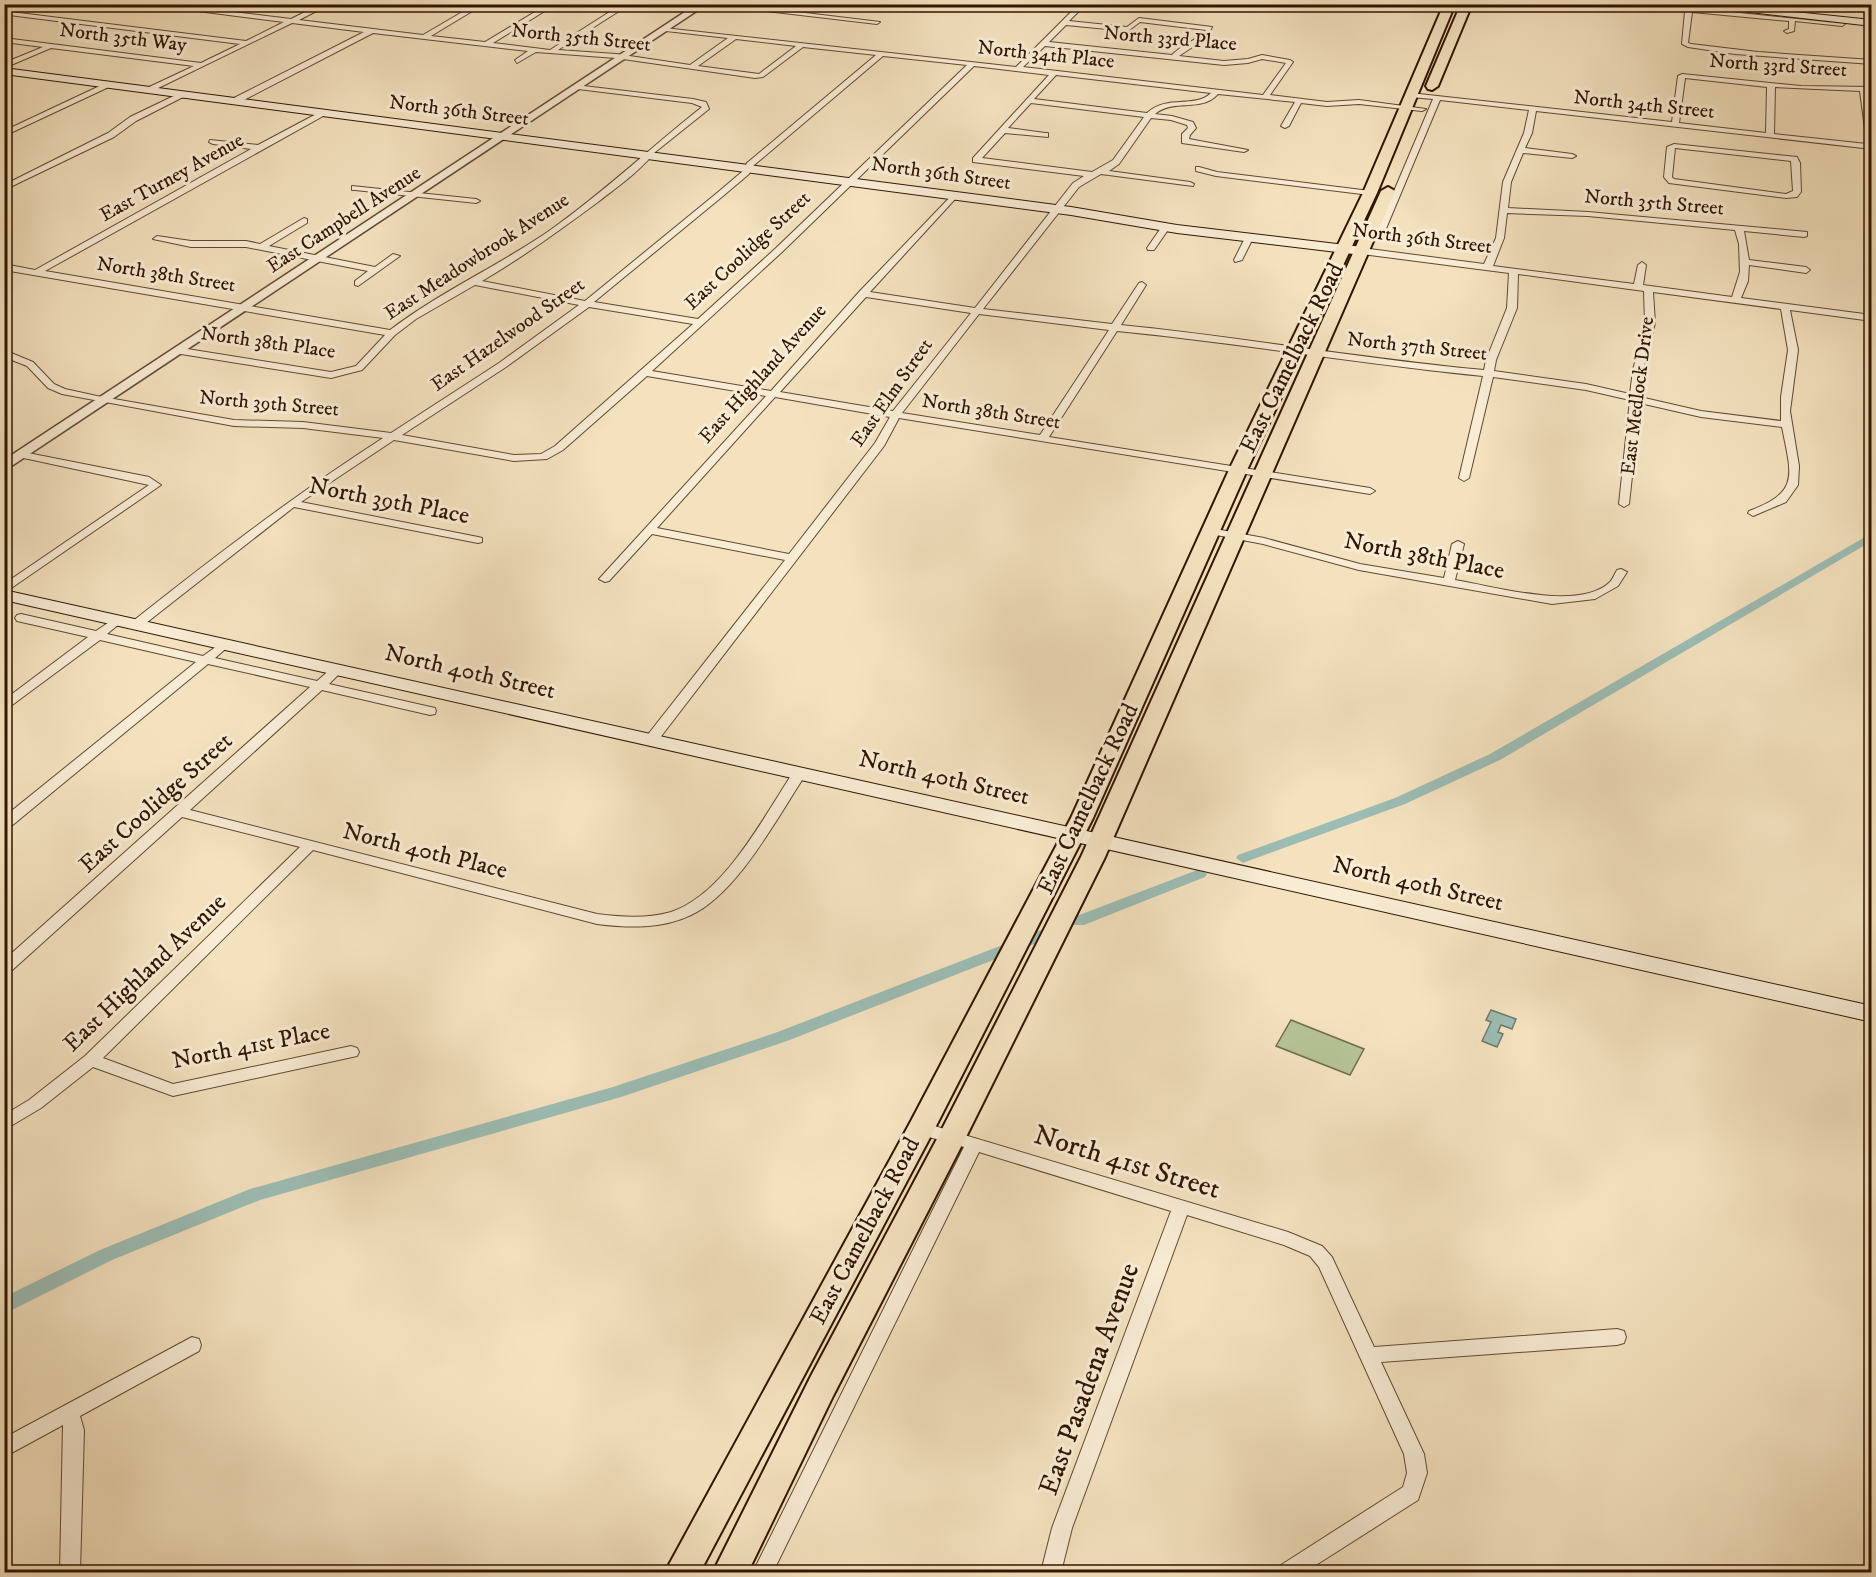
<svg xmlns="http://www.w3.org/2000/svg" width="1876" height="1577" font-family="'IM FELL DW Pica',serif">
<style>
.green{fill:#b5c496;stroke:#736c4b;stroke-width:1.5}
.water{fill:#9cbdb4;stroke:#717a6c;stroke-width:1.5}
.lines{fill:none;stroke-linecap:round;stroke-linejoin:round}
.canal{fill:#9cbdb4;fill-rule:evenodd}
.minor-casing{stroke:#624830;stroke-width:2}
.tertiary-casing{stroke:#624830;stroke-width:3}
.secondary-casing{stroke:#311500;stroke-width:2}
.primary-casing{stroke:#311500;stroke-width:4}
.minor{fill:#f8ecd5;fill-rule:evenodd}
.tertiary{fill:#f8ecd5;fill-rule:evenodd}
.secondary{fill:#f8ecd5;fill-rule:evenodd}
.primary{fill:#f4e2bf;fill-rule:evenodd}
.labels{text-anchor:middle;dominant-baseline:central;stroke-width:6;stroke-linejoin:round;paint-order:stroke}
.far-street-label{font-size:20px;fill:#311500;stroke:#f8ecd5}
.street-label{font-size:24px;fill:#311500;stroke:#f8ecd5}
.near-street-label{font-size:28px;fill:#311500;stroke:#f8ecd5}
</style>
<rect width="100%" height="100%" fill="#f4e2bf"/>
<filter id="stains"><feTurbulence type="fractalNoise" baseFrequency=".00333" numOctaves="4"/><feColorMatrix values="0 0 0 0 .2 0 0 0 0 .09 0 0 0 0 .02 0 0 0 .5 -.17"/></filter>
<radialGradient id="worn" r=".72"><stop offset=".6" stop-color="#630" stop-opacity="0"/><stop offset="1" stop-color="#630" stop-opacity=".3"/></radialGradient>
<path class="green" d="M 1291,1020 L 1364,1049 L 1350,1075 L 1276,1046 Z"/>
<path class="water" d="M 1491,1010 L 1516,1019 L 1512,1029 L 1501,1025 L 1498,1032 L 1503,1034 L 1497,1047 L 1482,1041 L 1491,1022 L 1486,1020 Z"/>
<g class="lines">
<g class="canal">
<path d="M 1872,533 L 1872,541 L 1500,760 L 1405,804 L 1248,861 L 1243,863 L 1236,858 L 1238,855 L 1395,798 L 1490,754 Z"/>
<path d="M 1200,869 L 1207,874 L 1205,877 L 1084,925 L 1074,925 L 1072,921 L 1074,917 Z"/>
<path d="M 1057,924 L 1062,925 L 1064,929 L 1062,933 L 787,1041 L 621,1097 L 260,1200 L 112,1260 L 4,1314 L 4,1297 L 100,1250 L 250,1189 L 613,1087 L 775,1033 Z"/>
</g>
<g class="minor-casing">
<g id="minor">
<path d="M 143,4 L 166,4 L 291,19 L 321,4 L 330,4 L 299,20 L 423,35 L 476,4 L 484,4 L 431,36 L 485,42 L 548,4 L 556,4 L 493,43 L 550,50 L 622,4 L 630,4 L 558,50 L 616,54 L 690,65 L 728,38 L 666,31 L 664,28 L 1016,67 L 1079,4 L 1086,4 L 1069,21 L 1127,27 L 1139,18 L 1212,27 L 1206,38 L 1179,56 L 1224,61 L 1248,59 L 1262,55 L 1290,60 L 1293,62 L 1270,95 L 1327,102 L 1359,100 L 1426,109 L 1422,111 L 1359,104 L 1327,106 L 1301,103 L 1289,126 L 1285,128 L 1281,126 L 1295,102 L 1218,94 C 1201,113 1174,98 1155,114 L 1172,116 L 1193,122 L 1196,128 L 1190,135 L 1189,139 L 1248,150 L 1244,152 L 1182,143 L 1182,134 L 1188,128 L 1187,125 L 1171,120 L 1151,118 L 1119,164 L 1109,171 L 1190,182 L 1194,184 L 1193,186 L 1101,174 L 1079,187 L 983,309 L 1112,324 L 1139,283 L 1142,282 L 1146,285 L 1121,325 C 1242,337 1363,359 1484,370 L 1486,360 L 1507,308 L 1509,273 L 1362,254 L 1358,251 L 1362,248 L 1484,264 L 1496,238 L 1503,182 L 1524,133 L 1529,110 L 1440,100 L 1385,231 L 1381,234 L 1367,234 L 1367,230 L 1378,229 L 1433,99 L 1410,97 L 1410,93 L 1672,122 L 1678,76 L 1682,74 L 1801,86 L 1872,87 L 1872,91 L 1867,91 L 1872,123 L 1872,149 L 1536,111 L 1532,133 L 1525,148 L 1572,154 L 1576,156 L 1572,158 L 1523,153 L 1511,182 L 1508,208 L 1588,212 L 1807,232 L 1807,236 L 1804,237 L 1744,231 L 1749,260 L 1806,267 L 1810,270 L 1806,273 L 1749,265 L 1748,281 L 1741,298 L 1872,315 L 1872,321 L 1790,310 L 1798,350 L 1790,411 L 1799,466 L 1798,485 L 1786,502 L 1753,516 L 1748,513 L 1749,511 C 1801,492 1791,474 1782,427 L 1701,417 L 1640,403 L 1629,504 L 1624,507 L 1619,504 L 1630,400 L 1586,390 L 1493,377 L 1469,478 L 1464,481 L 1459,478 L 1483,376 C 1361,364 1240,343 1117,331 L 1049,437 L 1370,488 L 1375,491 L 1370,494 L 899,418 L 884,446 L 656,743 L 646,743 L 644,740 L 646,737 L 785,560 L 652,534 L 609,581 L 605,582 L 599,579 L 766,396 L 647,376 L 563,450 L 547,459 L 514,461 L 394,440 L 301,502 L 478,537 L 482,538 L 482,542 L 478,543 L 294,507 L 141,627 L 137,628 L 131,624 L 133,621 C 214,557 296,494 383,438 L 303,428 L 234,426 L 62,394 L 48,388 L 27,366 L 4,357 L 4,350 L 33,362 L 54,384 L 65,389 L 97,396 L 234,420 L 303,422 L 391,433 L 499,363 L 579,305 L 475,285 L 416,319 L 395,335 L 362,370 L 331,378 L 181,354 L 176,351 L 181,348 L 331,372 L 356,366 L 385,335 L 4,270 L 4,264 L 35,270 L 251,149 L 213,144 L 209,142 L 210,140 L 258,145 L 322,111 L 326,113 L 325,115 L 45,271 L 390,330 C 440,292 498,266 549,231 C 603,193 650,148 702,107 L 692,103 L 578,89 L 574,87 L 575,85 L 693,99 L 706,102 L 709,109 L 654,153 C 639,172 617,187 598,202 C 560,230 523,257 482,281 L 585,301 L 717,193 L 743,171 L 747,163 L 876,55 L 803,47 L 763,77 L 755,78 L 616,58 L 536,52 L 517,63 L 515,60 L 528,51 L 373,33 L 238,103 L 232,103 L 232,99 L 364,32 L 292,23 L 150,92 L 147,92 L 147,88 L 194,66 L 51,48 L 4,68 L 4,63 L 43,47 L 4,42 L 4,38 L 201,63 L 240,44 L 9,15 L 11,12 L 246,41 L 284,22 ZM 1140,22 L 1206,30 C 1197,41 1182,44 1172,55 L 1049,42 L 1066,25 L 1128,31 ZM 736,39 L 796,46 L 759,74 L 698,66 ZM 1045,46 L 1224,65 L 1248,63 L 1262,59 L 1286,63 L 1263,95 L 1023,67 ZM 883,56 L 967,65 L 776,248 L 698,319 L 594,302 L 723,196 L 749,174 L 753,166 ZM 974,66 L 1049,75 L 973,158 L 973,162 L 1084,176 L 1073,183 L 975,308 L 870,292 L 956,198 L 957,196 L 953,194 L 859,292 L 771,391 L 652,371 L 782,252 ZM 1056,75 L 1211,93 C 1194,109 1168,94 1147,113 L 1034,99 ZM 1685,78 L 1767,87 L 1766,133 L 1679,123 ZM 1775,87 L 1860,91 L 1867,144 L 1774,134 ZM 1031,103 L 1144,117 L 1113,160 L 1092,172 L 982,158 L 1005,133 L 1048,137 L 1048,133 L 1045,133 L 1008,128 ZM 1507,213 L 1588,216 L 1735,230 L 1739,244 L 1740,272 L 1732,297 L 1643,285 L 1646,265 L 1642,262 L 1638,265 L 1634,284 L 1493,266 L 1504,238 ZM 1518,274 L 1644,291 L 1645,323 L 1633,370 L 1630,394 L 1586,384 L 1494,371 L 1496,360 L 1517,308 ZM 1653,292 L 1781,309 L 1788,350 L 1781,397 L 1781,421 L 1701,411 L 1640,397 L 1643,370 L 1655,323 ZM 866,297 L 971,313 L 893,411 L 780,392 ZM 589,307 L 693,324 L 555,446 L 541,454 L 514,455 L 402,435 L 506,367 ZM 979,314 L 1109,330 L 1040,435 L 902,413 ZM 775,397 L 890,417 L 875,443 L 789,554 L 657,528 Z"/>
<path d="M 403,4 L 412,4 L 402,10 L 398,10 L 398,8 Z"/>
<path d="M 706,4 L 732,4 L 880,22 L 877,24 Z"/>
<path d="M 1211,4 L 1239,4 L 1229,9 Z"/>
<path d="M 1686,4 L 1692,4 L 1692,8 L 1845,24 L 1842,26 L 1795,21 L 1794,31 L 1787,33 L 1784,31 L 1789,29 L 1789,21 L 1692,12 L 1688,43 L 1691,44 L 1758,52 L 1872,60 L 1872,64 L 1735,54 L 1688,47 L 1682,44 L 1685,11 L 1651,6 L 1658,4 L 1686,7 Z"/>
<path d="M 1867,4 L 1872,4 L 1872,7 Z"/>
<path d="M 106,83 L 113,85 L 4,136 L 4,131 Z"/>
<path d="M 180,93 L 187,95 L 136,121 L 114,137 L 4,190 L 4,185 L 108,133 L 130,117 Z"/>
<path d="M 1674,144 L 1797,157 L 1800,163 L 1801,192 L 1797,197 L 1786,198 L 1669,183 L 1664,177 L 1667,147 ZM 1675,148 L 1791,161 L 1793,191 L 1786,194 L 1674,179 L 1672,177 Z"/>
<path d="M 1199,167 L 1217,172 L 1370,191 L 1374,193 L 1370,195 L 1216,176 L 1196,171 L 1196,167 Z"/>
<path d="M 352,186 L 476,199 L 480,201 L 476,203 L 355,190 L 352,190 Z"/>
<path d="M 304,218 L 307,219 L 307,223 L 269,246 L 375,267 L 393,254 L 400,256 L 358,286 L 355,285 L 355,281 L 368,271 L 246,247 L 191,247 L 153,239 L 157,236 L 191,241 L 246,241 L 260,244 Z"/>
<path d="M 1163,225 L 1170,227 L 1154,250 L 1148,250 L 1147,248 Z"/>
<path d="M 1249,235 L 1253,238 L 1242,260 L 1235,262 L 1234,260 L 1245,238 Z"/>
<path d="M 23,452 L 149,477 L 161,485 L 4,593 L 4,584 L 149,485 L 19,457 L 19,453 Z"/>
<path d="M 1210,528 L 1264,538 L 1360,564 L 1444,578 L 1452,544 L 1458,541 L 1464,544 L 1455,580 C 1493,586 1579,612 1610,582 C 1613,579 1615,573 1617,570 L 1621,569 L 1627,572 L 1618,586 L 1595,599 L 1552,604 L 1359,570 L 1263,544 L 1206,533 L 1204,531 Z"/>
<path d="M 21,614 L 96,631 L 118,616 L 124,620 L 107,634 L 203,656 L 224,641 L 230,645 L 215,658 L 317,681 L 333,667 L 337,666 L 343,670 L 329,684 L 435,708 L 436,711 L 435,714 L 430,715 L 322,690 L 190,810 L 597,914 C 621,917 647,919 671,912 C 725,894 764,816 794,771 L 804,771 L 806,774 C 778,816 738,893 691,915 C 662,929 629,928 597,924 L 313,850 L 103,1058 L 173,1084 L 351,1046 L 357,1048 L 359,1052 L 357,1056 L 173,1096 L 93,1067 L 41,1108 L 4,1130 L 4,1115 L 29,1100 L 85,1056 L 300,847 L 182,817 L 9,973 L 4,974 L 4,960 L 310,687 L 208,664 L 9,828 L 4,829 L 4,817 L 196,662 L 100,640 L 4,711 L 4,700 L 88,637 L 17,621 L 15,618 L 17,615 Z"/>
<path d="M 921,1122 L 1288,1232 L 1322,1246 L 1332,1257 L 1374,1347 L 1617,1329 L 1624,1331 L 1626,1337 L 1624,1343 L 1617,1345 L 1381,1362 L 1424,1454 L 1427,1473 L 1418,1500 L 1305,1572 L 1278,1572 L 1281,1565 L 1403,1487 L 1407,1473 L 1404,1454 L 1319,1267 L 1310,1256 L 1284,1245 L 1187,1215 L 1072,1528 L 1061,1572 L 1041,1572 L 1052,1528 L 1171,1211 L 979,1152 L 773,1572 L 753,1572 L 964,1147 L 915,1133 L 913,1128 L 915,1123 Z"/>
<path d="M 192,1337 L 199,1339 L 201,1345 L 199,1351 L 80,1416 L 84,1430 L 80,1572 L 60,1572 L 63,1425 L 4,1457 L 4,1438 Z"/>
</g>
</g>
<g class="tertiary-casing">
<path id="tertiary" d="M 697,4 L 707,4 L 4,471 L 4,460 Z"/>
</g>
<g class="secondary-casing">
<g id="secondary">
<path d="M 1680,4 L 1716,4 L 1872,20 L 1872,26 Z"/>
<path d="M 4,68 L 1071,207 L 1177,225 L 1362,247 L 1368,251 L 1362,255 L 1177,233 L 1071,215 L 4,74 Z"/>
<path d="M 4,590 L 1872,1006 L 1872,1022 L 4,600 Z"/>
</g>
</g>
<g class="primary-casing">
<g id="primary">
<path d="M 1444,4 L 1455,4 L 1377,193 L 1247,470 L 1093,818 L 935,1128 L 700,1572 L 665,1572 L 910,1123 L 1071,818 L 1229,470 L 1363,193 Z"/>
<path d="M 1461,4 L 1472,4 L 1438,86 L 1432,90 L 1428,89 L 1426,86 Z"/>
<path d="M 1388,187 L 1395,191 L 1105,857 L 966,1137 L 833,1396 L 748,1572 L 713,1572 L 811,1376 L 938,1137 L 1081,857 L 1381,191 Z"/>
</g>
</g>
<use href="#minor" class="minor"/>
<use href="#tertiary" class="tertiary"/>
<use href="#secondary" class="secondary"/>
<use href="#primary" class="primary"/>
</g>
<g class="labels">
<g class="far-street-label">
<text transform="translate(123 38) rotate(7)">North 35th Way</text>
<text transform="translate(581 38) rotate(6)">North 35th Street</text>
<text transform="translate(1170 39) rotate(5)">North 33rd Place</text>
<text transform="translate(1046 55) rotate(6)">North 34th Place</text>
<text transform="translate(1778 66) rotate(4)">North 33rd Street</text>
<text transform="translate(1644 105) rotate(6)">North 34th Street</text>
<text transform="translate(459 111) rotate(7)">North 36th Street</text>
<text transform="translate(941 174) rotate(8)">North 36th Street</text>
<text transform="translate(172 178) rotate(-29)">East Turney Avenue</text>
<text transform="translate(1654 203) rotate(5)">North 35th Street</text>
<text transform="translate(344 220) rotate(-33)">East Campbell Avenue</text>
<text transform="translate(1422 239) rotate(7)">North 36th Street</text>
<text transform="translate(748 251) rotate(-43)">East Coolidge Street</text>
<text transform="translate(477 257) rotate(-33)">East Meadowbrook Avenue</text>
<text transform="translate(166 275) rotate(9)">North 38th Street</text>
<text transform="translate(508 335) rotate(-35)">East Hazelwood Street</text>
<text transform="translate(268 343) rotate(8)">North 38th Place</text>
<text transform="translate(1417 347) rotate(6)">North 37th Street</text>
<text transform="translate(763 374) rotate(-48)">East Highland Avenue</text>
<text transform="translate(892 393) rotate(-55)">East Elm Street</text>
<text transform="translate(1638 396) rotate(-83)">East Medlock Drive</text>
<text transform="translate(269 404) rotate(5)">North 39th Street</text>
<text transform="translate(991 412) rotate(9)">North 38th Street</text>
</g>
<g class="street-label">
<text transform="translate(1292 358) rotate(-64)">East Camelback Road</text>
<text transform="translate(389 501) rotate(11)">North 39th Place</text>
<text transform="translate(1424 556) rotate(11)">North 38th Place</text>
<text transform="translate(470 672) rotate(13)">North 40th Street</text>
<text transform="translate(944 778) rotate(13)">North 40th Street</text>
<text transform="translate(1088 799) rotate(-65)">East Camelback Road</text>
<text transform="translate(156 803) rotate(-42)">East Coolidge Street</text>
<text transform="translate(425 851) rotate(14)">North 40th Place</text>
<text transform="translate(1418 884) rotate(13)">North 40th Street</text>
<text transform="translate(145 973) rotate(-44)">East Highland Avenue</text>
<text transform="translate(251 1046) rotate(-11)">North 41st Place</text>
<text transform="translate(865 1231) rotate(-62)">East Camelback Road</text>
</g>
<g class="near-street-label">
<text transform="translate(1127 1162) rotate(17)">North 41st Street</text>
<text transform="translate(1089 1379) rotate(-70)">East Pasadena Avenue</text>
</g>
</g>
<rect width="1876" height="1577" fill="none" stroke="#f4e2bf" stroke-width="24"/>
<rect x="6" y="6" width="1864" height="1565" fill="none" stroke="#311500" stroke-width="3"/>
<rect x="12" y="12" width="1852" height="1553" fill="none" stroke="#311500" stroke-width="1.5"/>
<rect width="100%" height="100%" filter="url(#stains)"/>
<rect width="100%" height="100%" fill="url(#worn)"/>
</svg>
